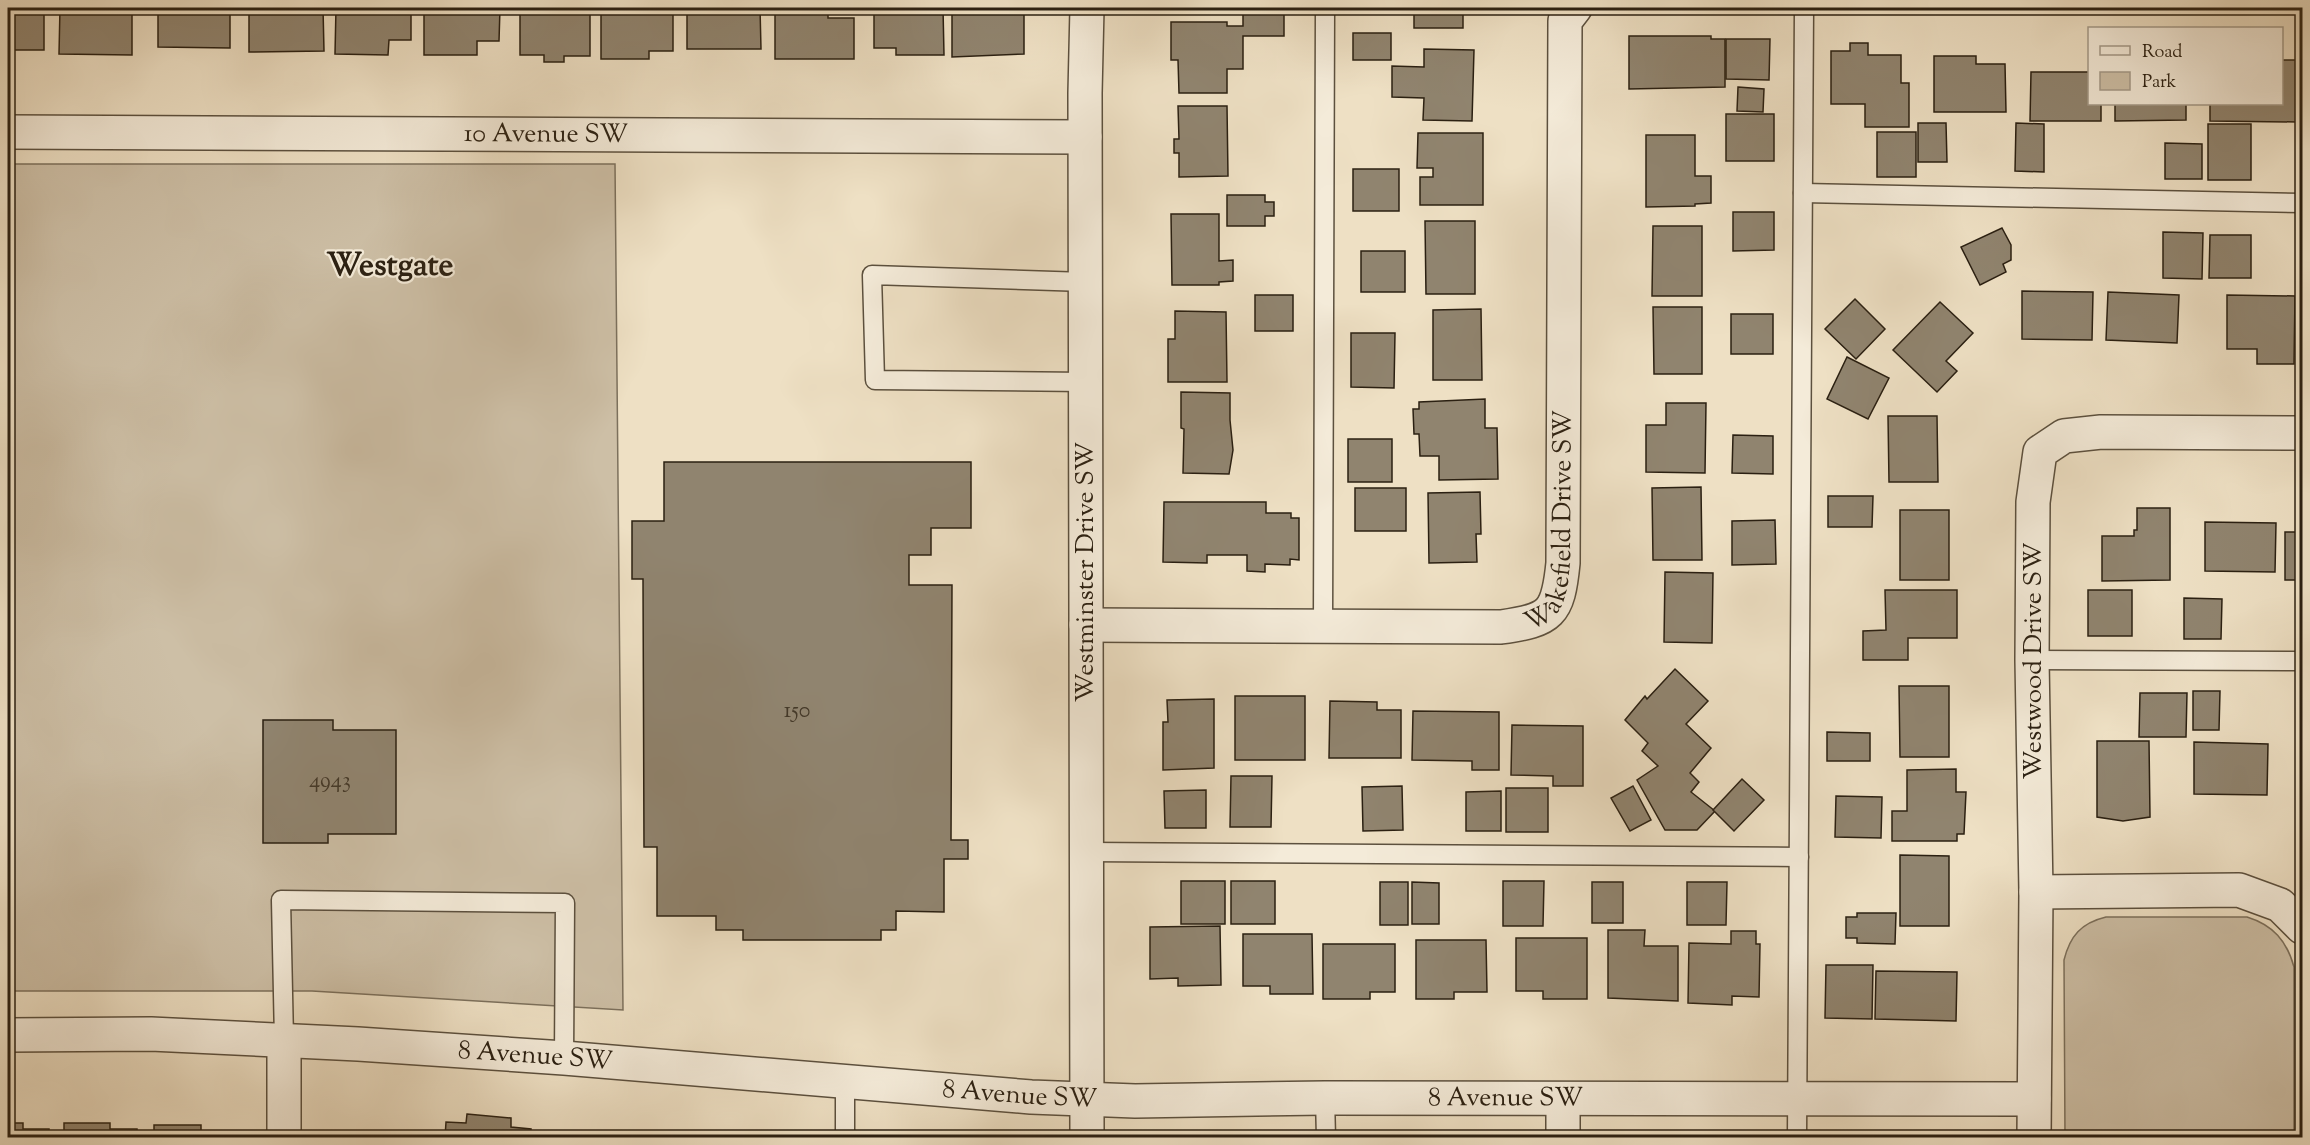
<svg xmlns="http://www.w3.org/2000/svg" width="2310" height="1145" font-family="'Sorts Mill Goudy',serif">
<style>
.green{fill:#cdbfa6;stroke:#7c705c;stroke-width:1.5}
.building{fill:#90846f;stroke:#2b2012;stroke-width:1.5}
.lines{fill:none;stroke-linecap:round;stroke-linejoin:round}
.service-casing{stroke:#5c503e;stroke-width:21}
.minor-casing{stroke:#5c503e;stroke-width:36}
.service{stroke:#f4ebd9;stroke-width:18}
.minor{stroke:#f4ebd9;stroke-width:33}
.labels{text-anchor:middle;dominant-baseline:central;stroke-width:4.5;stroke-linejoin:round;paint-order:stroke}
.number-label{font-size:22px;fill:#443929}
.street-label{font-size:26px;fill:#2b2012;stroke:#f4ebd9}
.district-label{font-size:32px;font-weight:bold;fill:#2b2012;stroke:#f4ebd9}
</style>
<rect width="100%" height="100%" fill="#eee0c4"/>
<filter id="stains"><feTurbulence type="fractalNoise" baseFrequency=".00333" numOctaves="4"/><feColorMatrix values="0 0 0 0 .2 0 0 0 0 .09 0 0 0 0 .02 0 0 0 .5 -.17"/></filter>
<radialGradient id="worn" r=".72"><stop offset=".6" stop-color="#630" stop-opacity="0"/><stop offset="1" stop-color="#630" stop-opacity=".3"/></radialGradient>
<g class="green">
<path d="M 8,164 L 615,164 L 623,1010 L 312,991 L 8,991 Z"/>
<path d="M 2106,917 L 2247,917 C 2273,925 2287,941 2294,967 L 2294,1137 L 2065,1137 L 2064,960 C 2070,936 2081,923 2106,917 Z"/>
</g>
<g class="building">
<path d="M 8,8 L 36,8 L 36,13 L 44,13 L 44,50 L 8,50 Z"/>
<path d="M 60,8 L 132,8 L 132,55 L 59,54 Z"/>
<path d="M 158,8 L 230,8 L 230,48 L 158,47 Z"/>
<path d="M 249,8 L 323,8 L 324,51 L 249,52 Z"/>
<path d="M 336,8 L 411,8 L 411,40 L 389,40 L 388,55 L 335,54 Z"/>
<path d="M 424,8 L 500,8 L 499,41 L 477,41 L 477,55 L 424,55 Z"/>
<path d="M 520,8 L 590,8 L 590,56 L 564,56 L 564,62 L 544,62 L 544,55 L 520,55 Z"/>
<path d="M 601,8 L 673,8 L 673,51 L 649,51 L 649,59 L 601,59 Z"/>
<path d="M 687,8 L 760,8 L 761,49 L 687,49 Z"/>
<path d="M 775,8 L 828,8 L 828,18 L 854,18 L 854,59 L 775,59 Z"/>
<path d="M 874,8 L 943,8 L 944,55 L 896,55 L 896,48 L 874,48 Z"/>
<path d="M 952,8 L 1024,8 L 1024,54 L 952,57 Z"/>
<path d="M 1243,8 L 1284,8 L 1284,36 L 1243,36 L 1243,69 L 1227,69 L 1227,93 L 1179,93 L 1178,60 L 1171,60 L 1171,22 L 1227,22 L 1227,26 L 1243,26 Z"/>
<rect x="1414" y="8" width="49" height="20"/>
<rect x="1353" y="33" width="38" height="27"/>
<path d="M 1629,36 L 1711,36 L 1711,39 L 1725,39 L 1725,87 L 1629,89 Z"/>
<path d="M 1726,39 L 1770,39 L 1769,80 L 1726,79 Z"/>
<path d="M 1850,43 L 1868,43 L 1868,55 L 1901,55 L 1901,83 L 1909,83 L 1909,127 L 1865,127 L 1865,104 L 1831,104 L 1831,51 L 1850,51 Z"/>
<path d="M 1424,49 L 1474,50 L 1472,121 L 1423,120 L 1424,98 L 1392,97 L 1392,66 L 1424,67 Z"/>
<path d="M 1934,56 L 1976,56 L 1976,64 L 2005,64 L 2006,112 L 1934,112 Z"/>
<path d="M 2282,60 L 2298,60 L 2297,122 L 2210,121 L 2210,104 L 2282,104 Z"/>
<path d="M 2031,72 L 2090,72 L 2090,104 L 2101,104 L 2101,121 L 2030,121 Z"/>
<path d="M 1738,87 L 1764,89 L 1763,112 L 1737,111 Z"/>
<path d="M 2115,104 L 2186,104 L 2186,120 L 2115,121 Z"/>
<path d="M 1178,106 L 1227,106 L 1228,176 L 1179,177 L 1179,153 L 1174,153 L 1174,139 L 1179,139 Z"/>
<rect x="1726" y="114" width="48" height="47"/>
<path d="M 1918,123 L 1946,123 L 1947,162 L 1918,162 Z"/>
<path d="M 2016,123 L 2044,124 L 2044,172 L 2015,171 Z"/>
<rect x="2208" y="124" width="43" height="56"/>
<rect x="1877" y="132" width="39" height="45"/>
<path d="M 1418,133 L 1483,133 L 1483,205 L 1420,205 L 1420,177 L 1433,177 L 1433,168 L 1417,168 Z"/>
<path d="M 1646,135 L 1695,135 L 1695,176 L 1711,176 L 1711,203 L 1695,204 L 1695,206 L 1646,207 Z"/>
<path d="M 2165,143 L 2202,144 L 2202,179 L 2165,179 Z"/>
<rect x="1353" y="169" width="46" height="42"/>
<path d="M 1227,195 L 1265,195 L 1265,202 L 1274,202 L 1274,216 L 1265,216 L 1265,226 L 1227,226 Z"/>
<path d="M 1733,212 L 1774,212 L 1774,250 L 1733,251 Z"/>
<path d="M 1171,214 L 1219,214 L 1219,261 L 1233,260 L 1233,281 L 1219,282 L 1219,285 L 1172,285 Z"/>
<path d="M 1425,221 L 1475,221 L 1475,294 L 1426,294 Z"/>
<path d="M 1653,226 L 1702,226 L 1702,296 L 1652,296 Z"/>
<path d="M 2002,228 L 2011,245 L 2011,260 L 2003,264 L 2006,272 L 1980,285 L 1961,247 Z"/>
<path d="M 2163,232 L 2203,233 L 2202,279 L 2163,278 Z"/>
<path d="M 2210,235 L 2251,235 L 2251,278 L 2209,278 Z"/>
<rect x="1361" y="251" width="44" height="41"/>
<path d="M 2022,291 L 2093,292 L 2092,340 L 2022,339 Z"/>
<path d="M 2108,292 L 2179,295 L 2177,343 L 2106,340 Z"/>
<rect x="1255" y="295" width="38" height="36"/>
<path d="M 2227,295 L 2295,296 L 2294,364 L 2257,364 L 2257,349 L 2227,349 Z"/>
<path d="M 1855,299 L 1885,329 L 1856,359 L 1825,329 Z"/>
<path d="M 1940,302 L 1973,333 L 1946,361 L 1957,371 L 1937,392 L 1893,350 Z"/>
<path d="M 1653,307 L 1702,307 L 1702,374 L 1654,374 Z"/>
<path d="M 1481,309 L 1482,380 L 1433,380 L 1433,310 Z"/>
<path d="M 1175,311 L 1226,312 L 1227,382 L 1168,382 L 1168,339 L 1175,339 Z"/>
<rect x="1731" y="314" width="42" height="40"/>
<path d="M 1351,333 L 1395,333 L 1394,388 L 1351,387 Z"/>
<path d="M 1847,357 L 1889,378 L 1868,419 L 1827,399 Z"/>
<path d="M 1181,392 L 1230,393 L 1230,420 L 1233,450 L 1229,474 L 1183,473 L 1184,429 L 1181,428 Z"/>
<path d="M 1485,399 L 1485,428 L 1497,428 L 1498,479 L 1439,480 L 1439,456 L 1420,456 L 1419,434 L 1414,434 L 1413,409 L 1419,409 L 1419,402 Z"/>
<path d="M 1666,403 L 1706,403 L 1705,473 L 1646,472 L 1646,425 L 1666,425 Z"/>
<path d="M 1888,416 L 1937,416 L 1938,482 L 1889,482 Z"/>
<path d="M 1733,435 L 1773,436 L 1773,474 L 1732,473 Z"/>
<rect x="1348" y="439" width="44" height="43"/>
<path d="M 664,462 L 971,462 L 971,528 L 931,528 L 931,555 L 909,555 L 909,585 L 952,585 L 951,840 L 968,840 L 968,859 L 944,859 L 944,912 L 896,911 L 896,930 L 881,930 L 881,940 L 743,940 L 743,930 L 716,930 L 716,916 L 657,916 L 657,847 L 644,847 L 643,579 L 632,579 L 632,521 L 664,521 Z"/>
<path d="M 1701,487 L 1702,560 L 1653,560 L 1652,488 Z"/>
<rect x="1355" y="488" width="51" height="43"/>
<path d="M 1480,492 L 1481,534 L 1476,534 L 1477,562 L 1429,563 L 1428,493 Z"/>
<path d="M 1828,496 L 1873,496 L 1872,527 L 1828,527 Z"/>
<path d="M 1164,502 L 1266,502 L 1266,513 L 1291,513 L 1291,518 L 1299,518 L 1299,560 L 1290,559 L 1290,565 L 1265,564 L 1265,572 L 1247,571 L 1247,555 L 1207,555 L 1207,563 L 1163,562 Z"/>
<path d="M 2137,508 L 2170,508 L 2170,580 L 2102,581 L 2102,536 L 2134,536 L 2134,530 L 2137,530 Z"/>
<rect x="1900" y="510" width="49" height="70"/>
<path d="M 1775,520 L 1776,564 L 1732,565 L 1732,521 Z"/>
<path d="M 2205,522 L 2276,523 L 2275,572 L 2205,571 Z"/>
<rect x="2285" y="532" width="17" height="48"/>
<path d="M 1665,572 L 1713,573 L 1712,643 L 1664,642 Z"/>
<path d="M 1885,590 L 1957,590 L 1957,638 L 1908,638 L 1908,660 L 1863,660 L 1863,631 L 1886,630 Z"/>
<rect x="2088" y="590" width="44" height="46"/>
<path d="M 2184,598 L 2222,599 L 2221,639 L 2184,639 Z"/>
<path d="M 1675,669 L 1708,701 L 1686,724 L 1711,748 L 1690,773 L 1699,782 L 1691,792 L 1715,811 L 1697,830 L 1665,830 L 1637,780 L 1658,766 L 1642,751 L 1648,743 L 1625,720 L 1645,696 L 1647,699 Z"/>
<path d="M 1899,686 L 1949,686 L 1949,757 L 1900,757 Z"/>
<path d="M 2193,691 L 2220,691 L 2219,730 L 2193,730 Z"/>
<path d="M 2140,693 L 2187,693 L 2186,737 L 2139,737 Z"/>
<rect x="1235" y="696" width="70" height="64"/>
<path d="M 1214,699 L 1214,768 L 1163,770 L 1163,722 L 1168,722 L 1167,700 Z"/>
<path d="M 1330,701 L 1377,702 L 1377,710 L 1401,710 L 1401,758 L 1329,758 Z"/>
<path d="M 1413,711 L 1499,712 L 1499,770 L 1472,770 L 1472,761 L 1412,760 Z"/>
<path d="M 263,720 L 333,720 L 333,730 L 396,730 L 396,834 L 328,834 L 328,843 L 263,843 Z"/>
<path d="M 1512,725 L 1583,726 L 1583,786 L 1553,786 L 1553,776 L 1511,775 Z"/>
<path d="M 1827,732 L 1870,733 L 1870,761 L 1827,761 Z"/>
<path d="M 2097,741 L 2149,741 L 2150,817 L 2123,821 L 2097,817 Z"/>
<path d="M 2194,742 L 2268,744 L 2267,795 L 2194,794 Z"/>
<path d="M 1956,769 L 1956,792 L 1966,792 L 1964,834 L 1957,834 L 1957,841 L 1892,841 L 1892,811 L 1907,811 L 1907,770 Z"/>
<path d="M 1231,776 L 1272,776 L 1271,827 L 1230,827 Z"/>
<path d="M 1742,779 L 1764,800 L 1734,831 L 1713,810 Z"/>
<path d="M 1402,786 L 1403,830 L 1363,831 L 1362,787 Z"/>
<path d="M 1633,786 L 1651,820 L 1630,831 L 1611,798 Z"/>
<rect x="1506" y="788" width="42" height="44"/>
<path d="M 1206,790 L 1206,828 L 1165,828 L 1164,791 Z"/>
<path d="M 1501,791 L 1501,831 L 1466,831 L 1466,792 Z"/>
<path d="M 1836,796 L 1882,797 L 1881,838 L 1835,837 Z"/>
<path d="M 1900,855 L 1949,856 L 1949,926 L 1900,926 Z"/>
<rect x="1181" y="881" width="44" height="43"/>
<rect x="1231" y="881" width="44" height="43"/>
<path d="M 1503,881 L 1544,881 L 1543,926 L 1503,926 Z"/>
<rect x="1380" y="882" width="28" height="43"/>
<path d="M 1412,882 L 1439,883 L 1439,924 L 1412,924 Z"/>
<rect x="1592" y="882" width="31" height="41"/>
<path d="M 1687,882 L 1727,882 L 1726,925 L 1687,925 Z"/>
<path d="M 1857,913 L 1896,913 L 1895,944 L 1857,943 L 1857,938 L 1846,938 L 1846,917 L 1857,917 Z"/>
<path d="M 1220,926 L 1221,985 L 1178,986 L 1178,978 L 1150,979 L 1150,927 Z"/>
<path d="M 1608,930 L 1645,930 L 1644,946 L 1678,946 L 1678,1001 L 1608,998 Z"/>
<path d="M 1731,931 L 1756,931 L 1756,944 L 1760,944 L 1759,997 L 1732,996 L 1732,1005 L 1688,1003 L 1689,943 L 1731,944 Z"/>
<path d="M 1243,934 L 1312,934 L 1313,994 L 1270,994 L 1270,986 L 1243,986 Z"/>
<path d="M 1516,938 L 1587,938 L 1587,999 L 1543,999 L 1543,991 L 1516,991 Z"/>
<path d="M 1416,940 L 1486,940 L 1487,992 L 1454,992 L 1454,999 L 1416,999 Z"/>
<path d="M 1323,944 L 1395,944 L 1395,992 L 1370,992 L 1370,999 L 1323,999 Z"/>
<path d="M 1826,965 L 1873,965 L 1872,1019 L 1825,1018 Z"/>
<path d="M 1876,971 L 1957,972 L 1956,1021 L 1875,1019 Z"/>
<path d="M 467,1114 L 511,1118 L 511,1127 L 531,1129 L 530,1138 L 445,1138 L 446,1122 L 466,1123 Z"/>
<path d="M 8,1123 L 23,1123 L 23,1129 L 49,1129 L 49,1138 L 8,1138 Z"/>
<path d="M 64,1123 L 110,1123 L 110,1129 L 137,1129 L 137,1138 L 64,1138 Z"/>
<path d="M 154,1125 L 201,1125 L 201,1131 L 227,1131 L 227,1138 L 154,1138 Z"/>
</g>
<g class="lines">
<g class="service-casing">
<g id="service">
<path d="M 1803,193 L 2302,203"/>
<path d="M 1085,282 L 872,275 L 875,380 L 1086,382"/>
<path d="M 1323,625 L 1325,8"/>
<path d="M 2032,660 L 2302,661"/>
<path d="M 1087,852 L 1799,857"/>
<path d="M 284,1040 L 281,900 L 565,903 L 564,1058"/>
<path d="M 1325,1098 L 1326,1138"/>
<path d="M 845,1138 L 845,1082"/>
<path d="M 1797,1138 L 1804,8"/>
</g>
</g>
<g class="minor-casing">
<g id="minor">
<path id="s1" d="M 8,132 L 1085,137"/>
<path id="s2" d="M 1086,625 L 1501,627 C 1551,620 1558,614 1563,563 L 1565,21 L 1575,8"/>
<path d="M 2036,892 L 2239,890 L 2280,905 L 2302,927"/>
<path id="s3" d="M 8,1035 L 151,1034 L 358,1044 L 564,1058 L 1031,1097 L 1135,1101 L 1325,1098 L 2034,1099"/>
<path d="M 284,1040 L 284,1138"/>
<path d="M 1563,1100 L 1563,1138"/>
<path d="M 1087,1138 L 1085,93 L 1087,8"/>
<path d="M 2034,1138 L 2036,892 L 2032,660 L 2033,502 L 2040,452 L 2064,436 L 2101,432 L 2302,433"/>
</g>
</g>
<use href="#service" class="service"/>
<use href="#minor" class="minor"/>
</g>
<g class="labels">
<g class="number-label">
<text x="797" y="712">150</text>
<text x="330" y="782">4943</text>
</g>
<g class="street-label">
<text stroke="none"><textPath href="#s1" startOffset="538">10 Avenue SW</textPath></text>
<text stroke="none"><textPath href="#s2" startOffset="555">Wakefield Drive SW</textPath></text>
<text transform="translate(1086 572) rotate(-90)">Westminster Drive SW</text>
<text transform="translate(2034 661) rotate(-90)">Westwood Drive SW</text>
<text stroke="none"><textPath href="#s3" startOffset="528">8 Avenue SW</textPath></text>
<text stroke="none"><textPath href="#s3" startOffset="1014">8 Avenue SW</textPath></text>
<text stroke="none"><textPath href="#s3" startOffset="1500">8 Avenue SW</textPath></text>
</g>
<g class="district-label">
<text x="390" y="267">Westgate</text>
</g>
</g>
<rect width="2310" height="1145" fill="none" stroke="#eee0c4" stroke-width="30"/>
<rect x="9" y="9" width="2292" height="1127" fill="none" stroke="#2b2012" stroke-width="3"/>
<rect x="15" y="15" width="2280" height="1115" fill="none" stroke="#2b2012" stroke-width="1.5"/>
<rect x="2088" y="27" width="195" height="78" fill="#f4ebd9" stroke="#a49a89" stroke-width="1.5"/>
<rect x="2100" y="46" width="30" height="9" fill="#f4ebd9" stroke="#a49a89" stroke-width="1.5"/>
<text x="2142" y="57" font-size="18" fill="#2b2012">Road</text>
<rect x="2100" y="72" width="30" height="18" fill="#cdbfa6" stroke="#a49a89" stroke-width="1.5"/>
<text x="2142" y="87" font-size="18" fill="#2b2012">Park</text>
<rect width="100%" height="100%" filter="url(#stains)"/>
<rect width="100%" height="100%" fill="url(#worn)"/>
</svg>
